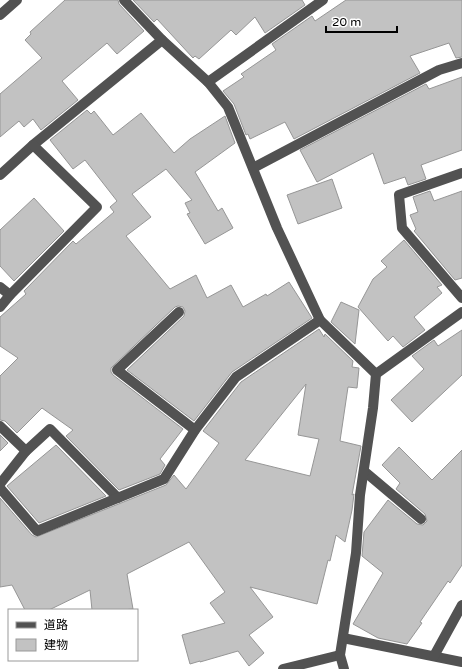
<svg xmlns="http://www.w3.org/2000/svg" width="462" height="669" font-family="'Varela Round','Noto Sans JP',sans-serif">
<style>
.building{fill:#c2c2c2;stroke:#969696;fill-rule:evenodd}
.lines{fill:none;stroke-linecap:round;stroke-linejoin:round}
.minor{stroke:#525252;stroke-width:10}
</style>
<rect width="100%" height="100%" fill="#fff"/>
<g class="building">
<path d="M 65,0 L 118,0 L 119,4 L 144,31 L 117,54 L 107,43 L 62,81 L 78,100 L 41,130 L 33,119 L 24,127 L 19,121 L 0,137 L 0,94 L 42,58 L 25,40 L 31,34 L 30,32 Z"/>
<path d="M 133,0 L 302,0 L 305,5 L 265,33 L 255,17 L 236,35 L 231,30 L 199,59 L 195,56 L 193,58 L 157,19 L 154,22 Z"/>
<path d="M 346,0 L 462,0 L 462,57 L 456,58 L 449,43 L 410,56 L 420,73 L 294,139 L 285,122 L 250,139 L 248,134 L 246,135 L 234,104 L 223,91 L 244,77 L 241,74 L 276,50 L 272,44 L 312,16 L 315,21 Z"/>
<path d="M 462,77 L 462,150 L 421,165 L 426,179 L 408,185 L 405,177 L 384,184 L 373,153 L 317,182 L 300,150 L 426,84 L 429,89 Z"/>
<path d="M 87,110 L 91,114 L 94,111 L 113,135 L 141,113 L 174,153 L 190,139 L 225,116 L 235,143 L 195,172 L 218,211 L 222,208 L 233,228 L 205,244 L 187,214 L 190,213 L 185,203 L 192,200 L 166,169 L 132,194 L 151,217 L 126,236 L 170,289 L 196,275 L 207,298 L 231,285 L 243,307 L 266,294 L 267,296 L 289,282 L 312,318 L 232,372 L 194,421 L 127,370 L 184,316 L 185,311 L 183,307 L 178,306 L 175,307 L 111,368 L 111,372 L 113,375 L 183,429 L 160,459 L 165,465 L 160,474 L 119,490 L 66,436 L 73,430 L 42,408 L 17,433 L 5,421 L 0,420 L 0,376 L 18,358 L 0,346 L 0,317 L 26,294 L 24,291 L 73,241 L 76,244 L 114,212 L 110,207 L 117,201 L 85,160 L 73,169 L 50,140 Z"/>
<path d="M 332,179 L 342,208 L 298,224 L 287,195 Z"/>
<path d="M 430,191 L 434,201 L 462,191 L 462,278 L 455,280 L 414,231 L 416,229 L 410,215 L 418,212 L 413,197 Z"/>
<path d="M 34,198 L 64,231 L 14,281 L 0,266 L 0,230 Z"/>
<path d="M 404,240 L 442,285 L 437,287 L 442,293 L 414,317 L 425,330 L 403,347 L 393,336 L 388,341 L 358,307 L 373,279 L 387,267 L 381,261 Z"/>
<path d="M 341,302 L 359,310 L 355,344 L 331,322 Z"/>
<path d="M 319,329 L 324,337 L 325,334 L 353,361 L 352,367 L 359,368 L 357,388 L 348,387 L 340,441 L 361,446 L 352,495 L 354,494 L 352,510 L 345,542 L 336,535 L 330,561 L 328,560 L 317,604 L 250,587 L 273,617 L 249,635 L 264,653 L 249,666 L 238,651 L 200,662 L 200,661 L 190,664 L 182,635 L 225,623 L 210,603 L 225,592 L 189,542 L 127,574 L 133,609 L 123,610 L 92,610 L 90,590 L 49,610 L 25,610 L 12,585 L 0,587 L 0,498 L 32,535 L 36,537 L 166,485 L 174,475 L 186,489 L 219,443 L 203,431 L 241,382 ZM 306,384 L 298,435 L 319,439 L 310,476 L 245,460 Z"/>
<path d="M 462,330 L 462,375 L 412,422 L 391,400 L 424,369 L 412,356 L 434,340 L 438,346 Z"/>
<path d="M 0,435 L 8,443 L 0,451 Z"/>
<path d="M 56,445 L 106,496 L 39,523 L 7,486 Z"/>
<path d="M 399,447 L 432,480 L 462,450 L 462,565 L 450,583 L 448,581 L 420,622 L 422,623 L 407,644 L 378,638 L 353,624 L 383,573 L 362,556 L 364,532 L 388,500 L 417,524 L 423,525 L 427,521 L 425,514 L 396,489 L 400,483 L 382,465 Z"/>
</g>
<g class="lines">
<g class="minor">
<path d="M 124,0 L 162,40 L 208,82 L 228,107 L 277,228 L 320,320 L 376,374"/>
<path d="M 0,15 L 17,0"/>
<path d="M 208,82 L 323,0"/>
<path d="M 253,168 L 439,70 L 462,63"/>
<path d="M 462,173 L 399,195 L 402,228 L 462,298"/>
<path d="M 0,175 L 33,145 L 162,40"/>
<path d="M 0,287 L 10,295"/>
<path d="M 0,307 L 10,295 L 97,207 L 33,145"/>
<path d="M 179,312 L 117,370 L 195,430"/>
<path d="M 0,426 L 26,451"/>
<path d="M 364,471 L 421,519"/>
<path d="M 0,484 L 26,451 L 50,429 L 118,498"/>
<path d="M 0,488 L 37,531 L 164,479 L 195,430 L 236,377 L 320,320"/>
<path d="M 343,638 L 462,662"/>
<path d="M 434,656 L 462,605"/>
<path d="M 283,669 L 340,655"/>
<path d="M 344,669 L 340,655 L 356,553 L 360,495 L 373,408 L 376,374 L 462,312"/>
</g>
</g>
<rect x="8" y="609" width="130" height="52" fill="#ffffff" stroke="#999999"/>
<rect x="16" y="622" width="20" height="6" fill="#525252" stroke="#999999"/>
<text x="44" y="629" font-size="12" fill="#000000">道路</text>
<rect x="16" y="639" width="20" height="12" fill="#c2c2c2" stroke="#999999"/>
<text x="44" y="649" font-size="12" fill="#000000">建物</text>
<path d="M326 26v6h71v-6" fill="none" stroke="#000000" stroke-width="2"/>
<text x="332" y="26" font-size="12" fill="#000000" stroke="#ffffff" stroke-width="3" paint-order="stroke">20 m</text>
</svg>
